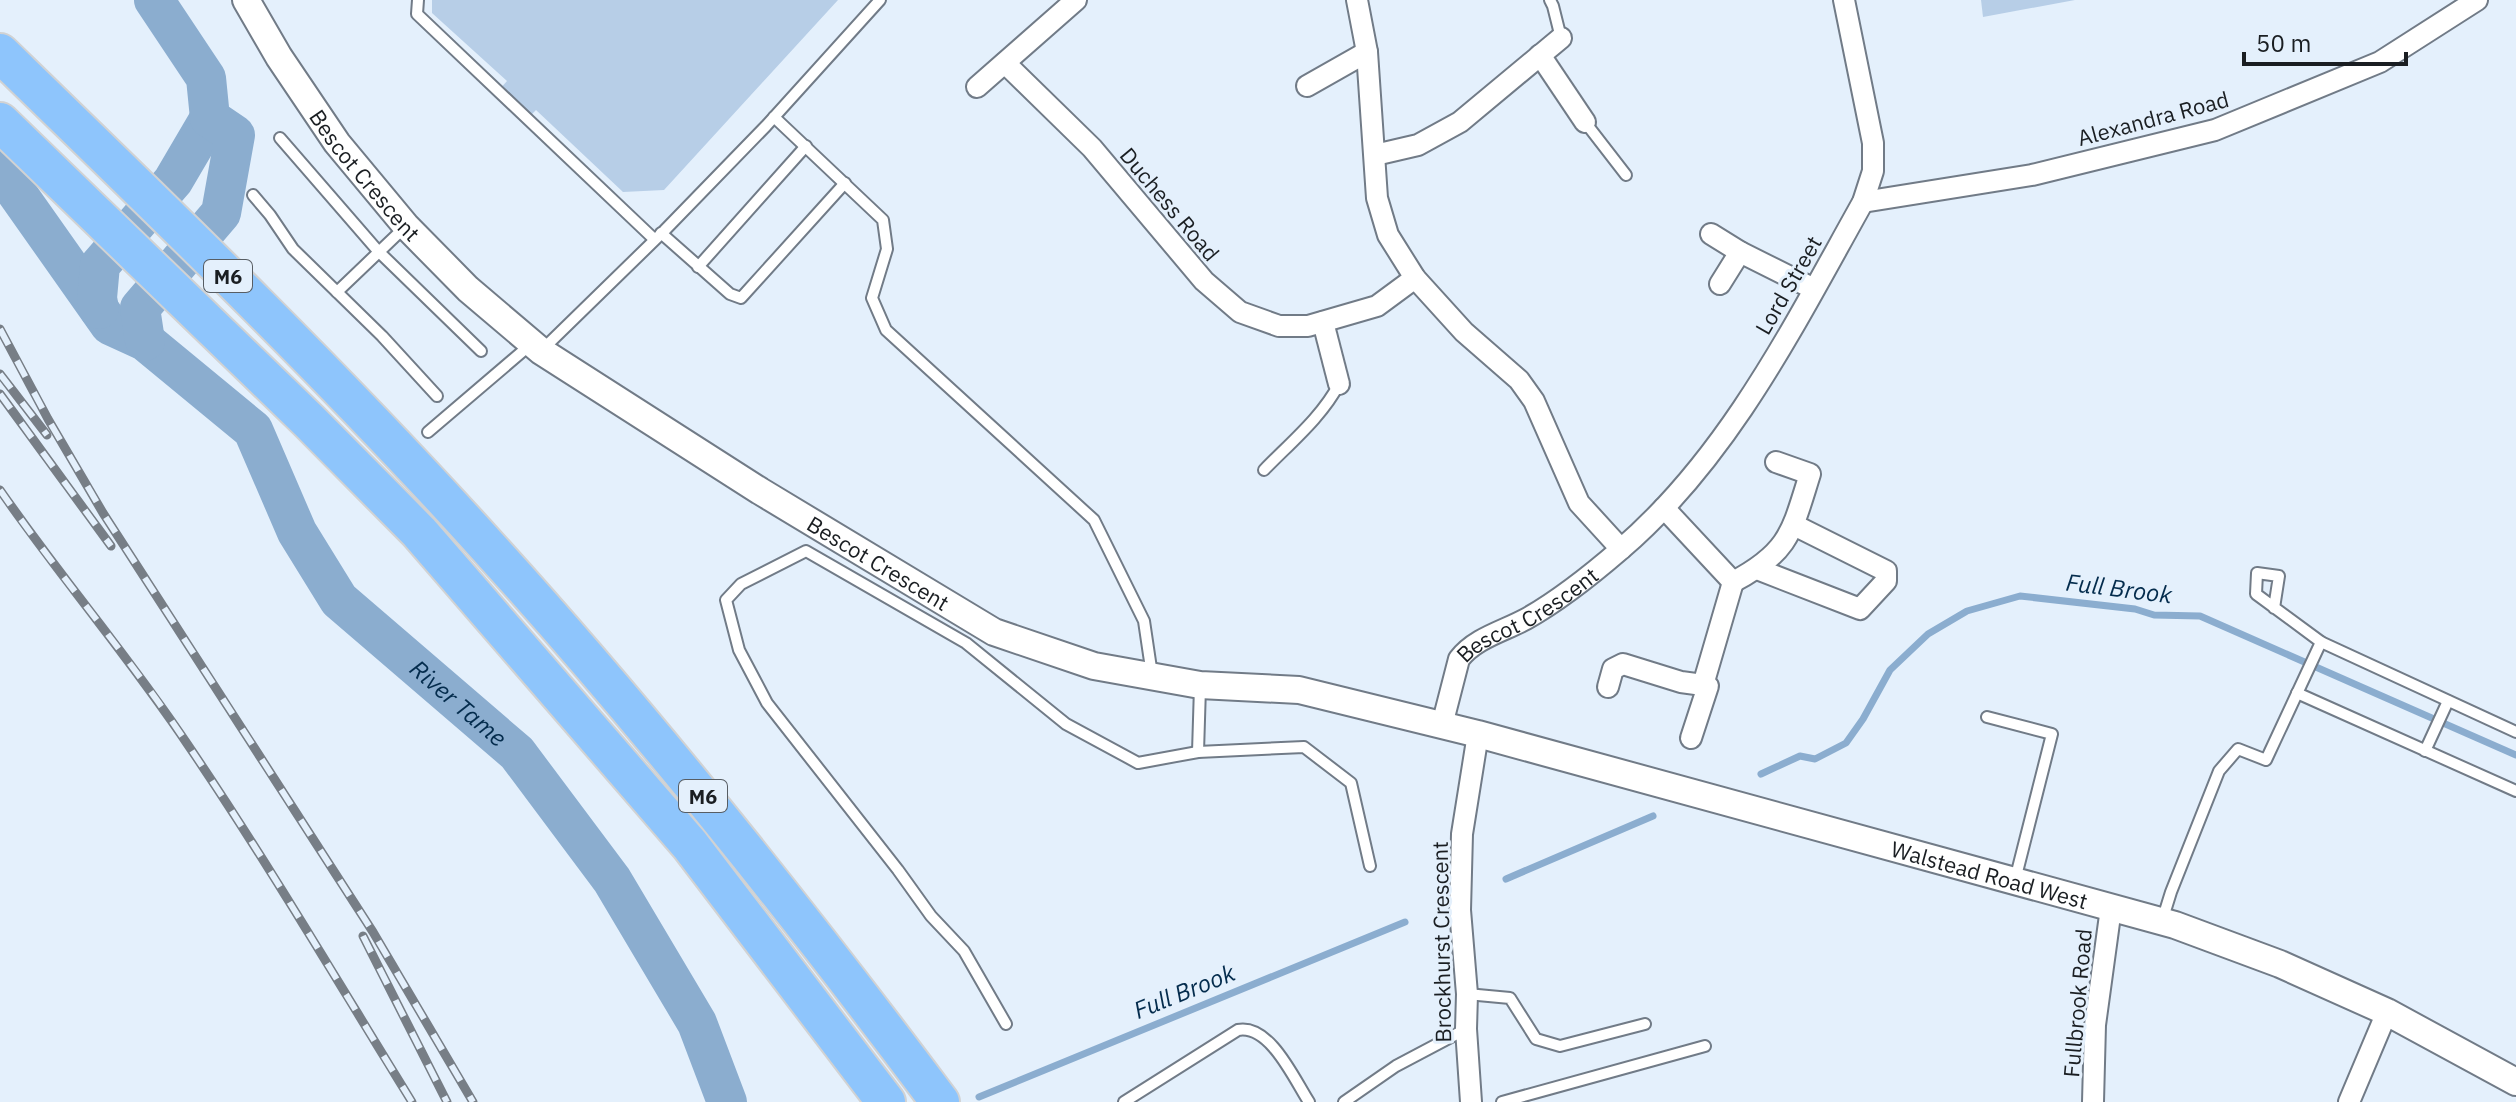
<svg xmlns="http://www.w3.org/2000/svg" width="2516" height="1102" font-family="'IBM Plex Sans',sans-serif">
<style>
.green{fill:#b7cee7}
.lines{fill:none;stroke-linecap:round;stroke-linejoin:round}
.stream{stroke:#8badcf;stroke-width:7}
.river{stroke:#8badcf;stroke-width:40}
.service-casing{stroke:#717b87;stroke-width:14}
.minor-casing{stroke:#717b87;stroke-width:24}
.tertiary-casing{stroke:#717b87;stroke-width:30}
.motorway-casing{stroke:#d1d2d3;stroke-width:42}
.service{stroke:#fff;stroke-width:10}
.minor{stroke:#fff;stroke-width:20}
.tertiary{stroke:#fff;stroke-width:26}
.motorway{stroke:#8ec5fc;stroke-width:38}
.rail-casing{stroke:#777e86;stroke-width:9}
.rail{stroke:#e4f0fc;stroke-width:6;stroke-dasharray:18;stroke-linecap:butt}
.labels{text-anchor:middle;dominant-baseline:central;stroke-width:6;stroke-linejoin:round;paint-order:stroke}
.shield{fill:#e4f0fc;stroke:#575d63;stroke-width:2}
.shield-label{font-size:20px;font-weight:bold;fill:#1a1e22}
.street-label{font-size:22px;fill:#1a1e22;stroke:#e4f0fc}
.water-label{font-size:24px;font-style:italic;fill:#042c4d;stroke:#e4f0fc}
</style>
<rect width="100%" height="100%" fill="#e4f0fc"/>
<g class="green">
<path d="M 432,0 L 838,0 L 664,190 L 623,192 L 536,110 L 529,117 L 499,90 L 507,81 L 432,13 Z"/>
<path d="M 1981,0 L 2075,0 L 1983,17 Z"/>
</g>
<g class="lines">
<g class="stream">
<path d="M 1761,774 L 1800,756 L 1815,759 L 1846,743 L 1863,719 L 1890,670 L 1928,634 L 1967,611 L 2020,596 L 2135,609 L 2154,615 L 2200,616 L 2516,755"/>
<path d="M 1506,879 L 1653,816"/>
<path d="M 979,1097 L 1405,922"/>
</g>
<g class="river">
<path id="s1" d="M 0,169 L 110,325 L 145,341 L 253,430 L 297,532 L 339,600 L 517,753 L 612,880 L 697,1023 L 727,1102"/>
<path d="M 99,309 L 97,298 L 100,265 L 173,181 L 210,118"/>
<path d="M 145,341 L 140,308 L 221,213 L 235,135 L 210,118 L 206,78 L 154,0"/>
</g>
<g class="service-casing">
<g id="service">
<path d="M 418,0 L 417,14 L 654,239"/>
<path d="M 1550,0 L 1553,6 L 1561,38"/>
<path d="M 774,117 L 883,220 L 887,249 L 872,298 L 886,330 L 1094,520 L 1144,621 L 1152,675"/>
<path d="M 1585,122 L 1626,175"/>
<path d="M 280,138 L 378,251 L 481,351"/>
<path d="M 253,195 L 270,215 L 293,249 L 382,336 L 437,396"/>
<path d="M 661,233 L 730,294 L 741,298 L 845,183"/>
<path d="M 698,267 L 806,146"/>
<path d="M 337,292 L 405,227"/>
<path d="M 543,349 L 664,231 L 766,126 L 880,0"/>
<path d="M 428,432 L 530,345"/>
<path d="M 1264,470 C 1289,444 1322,417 1339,384"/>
<path d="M 2321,642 L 2516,732"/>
<path d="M 1200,687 L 1198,752 L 1304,747 L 1351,783 L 1370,866"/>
<path d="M 2297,693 L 2516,791"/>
<path d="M 1987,717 L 2052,734 L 2015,880"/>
<path d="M 2425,751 L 2448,701"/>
<path d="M 2162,921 L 2171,892 L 2219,771 L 2238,749 L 2266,760 L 2321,642 L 2256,594 L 2257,573 L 2279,576 L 2274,608"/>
<path d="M 1467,994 L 1510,998 L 1536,1039 L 1560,1046 L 1645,1024"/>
<path d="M 1006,1024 L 964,951 L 931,916 L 898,870 L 767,703 L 739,650 L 726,600 L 741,584 L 806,551 L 966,643 L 1066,724 L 1138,763 L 1198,752"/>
<path d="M 1124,1102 L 1238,1030 C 1270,1024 1294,1079 1309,1102"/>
<path d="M 1344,1102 L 1396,1066 L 1466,1029"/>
<path d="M 1502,1102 L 1705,1046"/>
</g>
</g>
<g class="minor-casing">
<g id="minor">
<path d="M 1357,0 L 1367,52 L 1377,198 L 1388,235 L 1415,278 L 1464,332 L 1519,380 L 1534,401 L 1579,503 L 1621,549"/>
<path d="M 1540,55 L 1585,122"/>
<path d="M 1005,63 L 1092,148 L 1204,281 L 1240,312 L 1279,326 L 1308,326 L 1377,306 L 1415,278"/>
<path d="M 1307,86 L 1367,52"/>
<path d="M 977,87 L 1076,0"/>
<path d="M 1375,155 L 1418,145 L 1460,122 L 1561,38"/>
<path d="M 1863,202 L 2032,175 L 2215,130 L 2380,62 L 2477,0"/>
<path d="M 1711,234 L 1740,252 L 1814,289"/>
<path d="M 1720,284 L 1740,252"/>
<path d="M 1323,322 L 1339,384"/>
<path d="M 1664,508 L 1733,582 C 1790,552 1792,531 1810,474 L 1776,462"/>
<path d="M 1757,569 L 1860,609 L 1886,581 L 1886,571 L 1794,525"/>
<path d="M 1608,687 L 1613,669 L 1623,664 L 1681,682 L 1703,685"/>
<path id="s2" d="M 1442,725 L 1459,659 C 1475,638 1504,631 1526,619 C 1560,600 1591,575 1620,550 C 1729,457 1794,325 1863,202 L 1873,171 L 1873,143 L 1844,0"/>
<path d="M 1691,738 L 1708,686 L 1703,685 L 1733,582"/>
<path d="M 1471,1102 L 1466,1029 L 1467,994 L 1460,910 L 1462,834 L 1478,734"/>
<path d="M 2093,1102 L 2095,1025 L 2111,908"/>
<path d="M 2349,1102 L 2387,1012"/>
</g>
</g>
<g class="tertiary-casing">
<g id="tertiary">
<path id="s3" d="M 246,0 L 279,57 L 337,143 L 406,226 L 468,289 L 541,351 L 760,491 L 994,632 L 1094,666 L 1200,685 L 1299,690 L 1478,734 L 2175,925 L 2280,964 L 2387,1012 L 2516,1082"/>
</g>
</g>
<g class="motorway-casing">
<g id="motorway">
<path d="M 0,53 C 166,214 333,375 488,547 C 649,724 797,911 940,1102"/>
<path d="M 0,122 L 309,421 L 419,532 L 690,845 L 886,1102"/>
</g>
</g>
<use href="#service" class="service"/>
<use href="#minor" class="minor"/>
<use href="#tertiary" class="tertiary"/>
<use href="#motorway" class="motorway"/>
<g class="rail-casing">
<g id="rail">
<path d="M 0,329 L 48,419 L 103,513 L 373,932 L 473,1102"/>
<path d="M 0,374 L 47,435"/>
<path d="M 0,394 L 111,546"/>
<path d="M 0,490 C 61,578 131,659 190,748 C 268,863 339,984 412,1102"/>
<path d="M 363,936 L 447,1102"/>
</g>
</g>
<use href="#rail" class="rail"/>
</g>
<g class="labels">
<g class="shield">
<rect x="204" y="260" width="48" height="32" rx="6"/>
<rect x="679" y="780" width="48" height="32" rx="6"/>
</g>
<g class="shield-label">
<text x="228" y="276">M6</text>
<text x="703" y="796">M6</text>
</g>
<g class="street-label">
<text transform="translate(2153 118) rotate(-15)">Alexandra Road</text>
<text stroke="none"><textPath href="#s3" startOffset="212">Bescot Crescent</textPath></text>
<text transform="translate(1170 204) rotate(50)">Duchess Road</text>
<text transform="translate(1788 285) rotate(-60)">Lord Street</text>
<text stroke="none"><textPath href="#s3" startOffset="860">Bescot Crescent</textPath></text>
<text stroke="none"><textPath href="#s2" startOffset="150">Bescot Crescent</textPath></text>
<text stroke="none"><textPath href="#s3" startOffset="2022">Walstead Road West</textPath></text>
<text transform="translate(1441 942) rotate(-91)">Brockhurst Crescent</text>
<text transform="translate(2077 1003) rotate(-85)">Fullbrook Road</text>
</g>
<g class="water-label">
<text transform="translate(2119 588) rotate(7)">Full Brook</text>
<text stroke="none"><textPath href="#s1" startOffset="718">River Tame</textPath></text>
<text transform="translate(1184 991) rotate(-22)">Full Brook</text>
</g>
</g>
<path d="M2244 52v12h162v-12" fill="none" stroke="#1a1e22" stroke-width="4"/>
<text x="2256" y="52" font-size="24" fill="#1a1e22" stroke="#e4f0fc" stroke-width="6" paint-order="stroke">50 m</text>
</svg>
